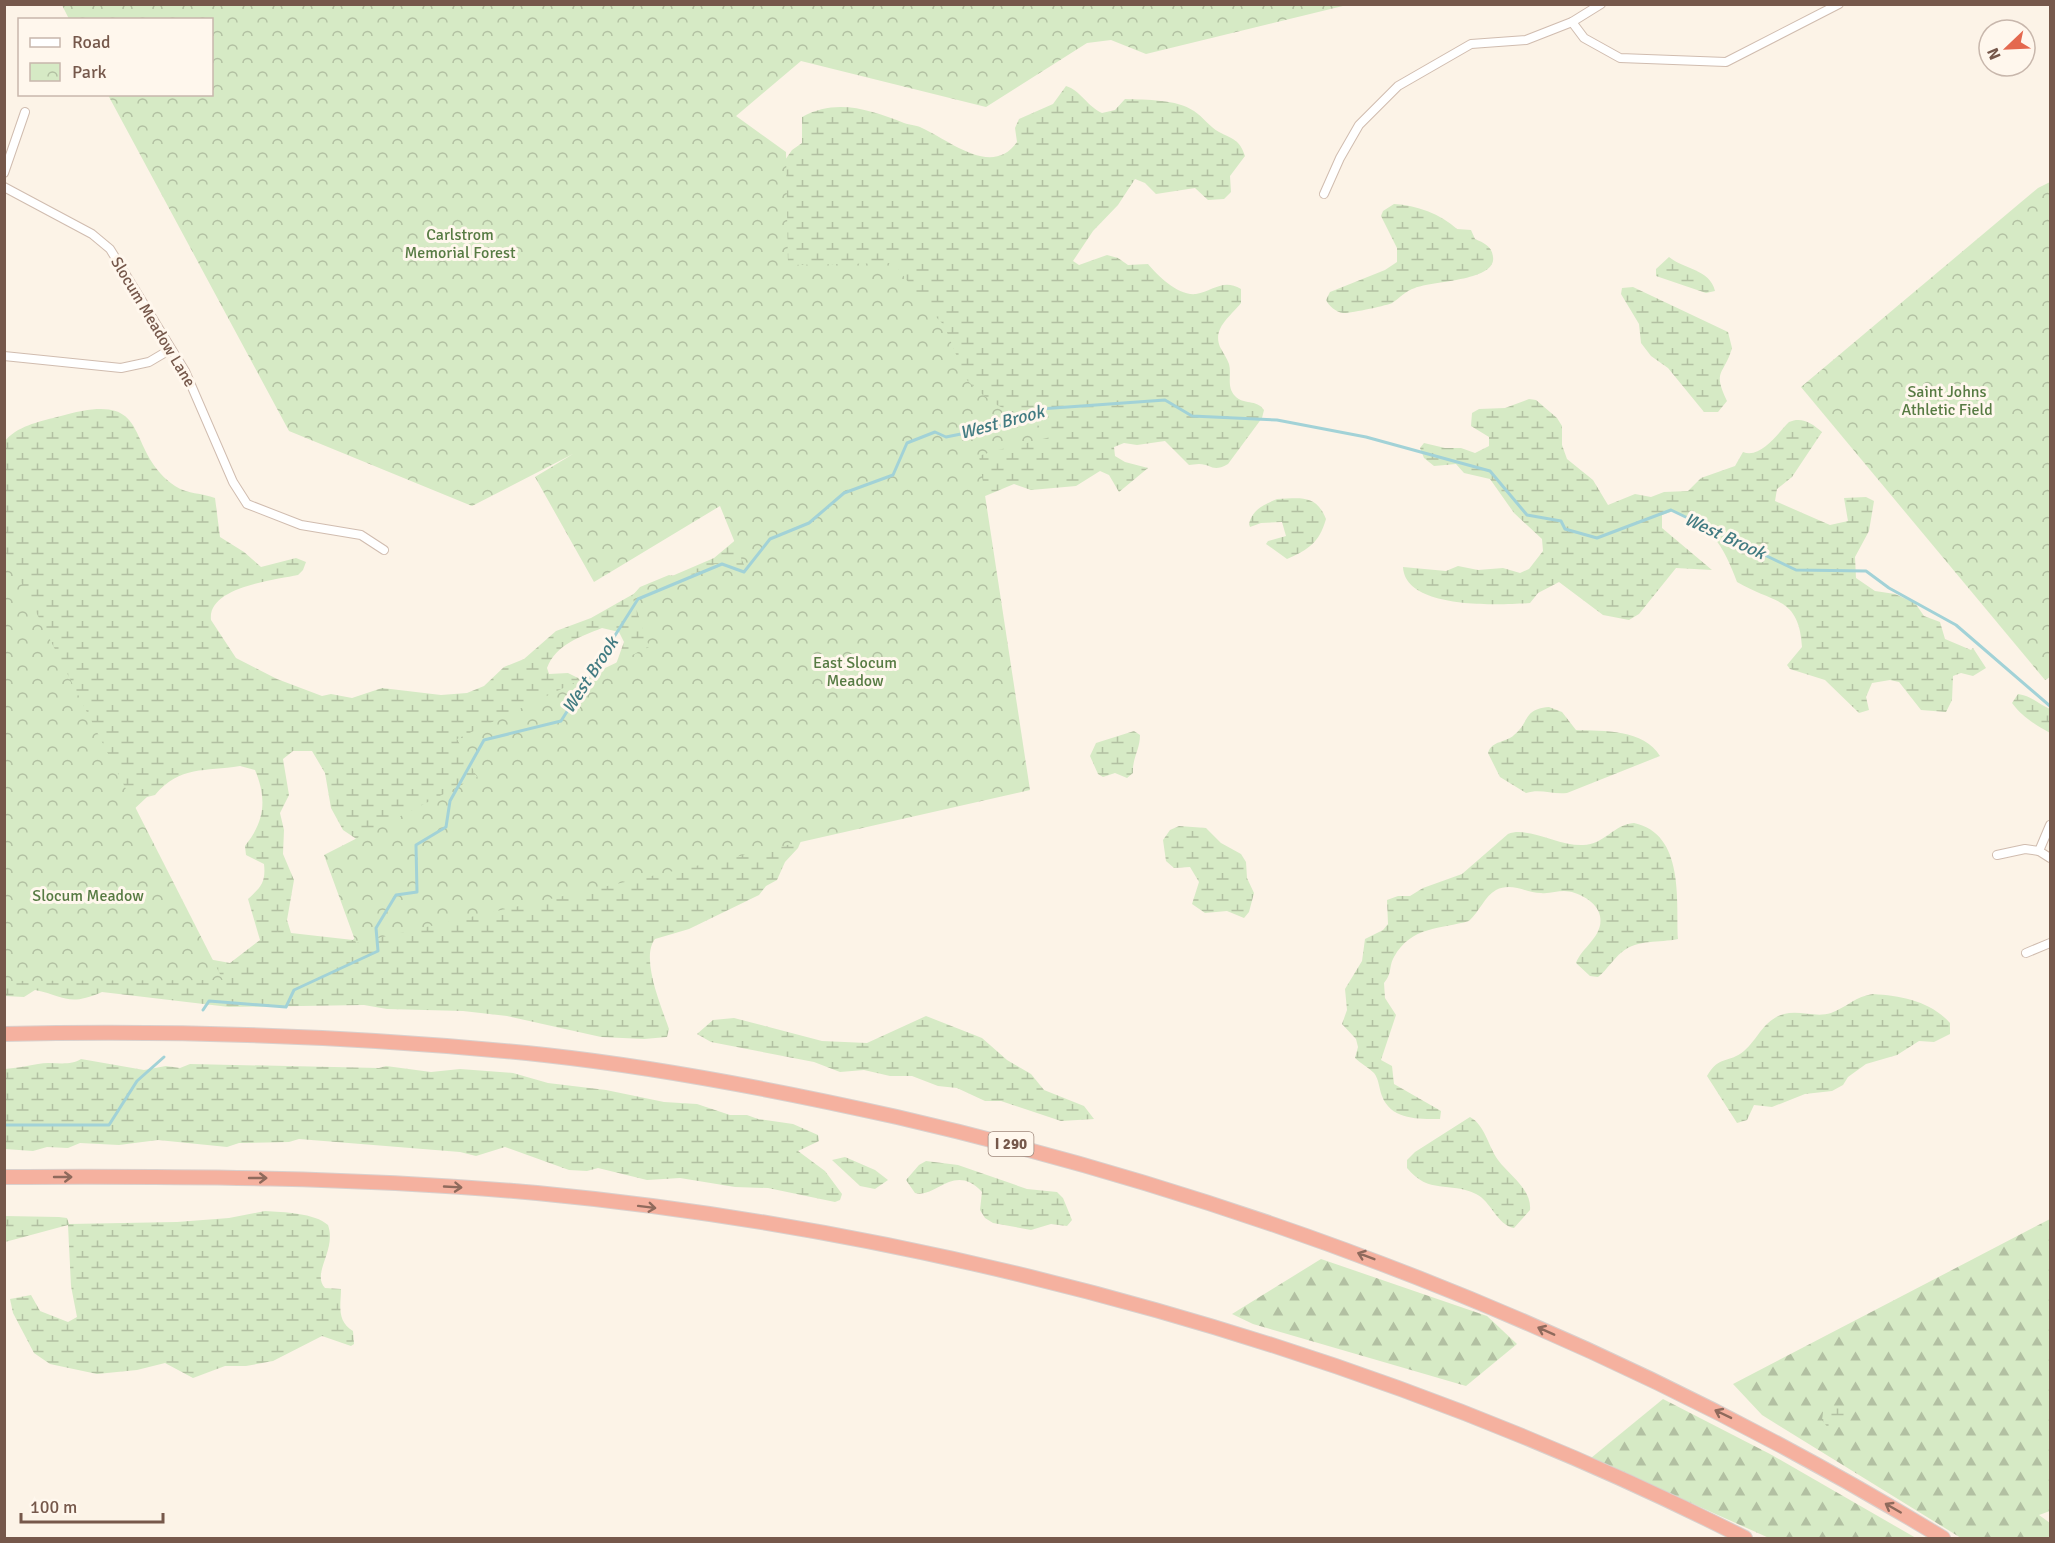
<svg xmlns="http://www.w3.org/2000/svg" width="2055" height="1543" font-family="Signika,sans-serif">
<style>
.forest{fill:url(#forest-firs)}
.wetland{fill:url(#wetland-marsh);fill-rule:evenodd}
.park{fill:url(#park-crowns)}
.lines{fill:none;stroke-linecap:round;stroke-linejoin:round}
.stream{stroke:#a2d2d7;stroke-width:3}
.street-casing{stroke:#d0bcaf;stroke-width:10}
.highway-casing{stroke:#d9d0cd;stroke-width:16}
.street{stroke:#fff;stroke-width:8}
.highway{stroke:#f5b19f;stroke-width:14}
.oneway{stroke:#8f6a5c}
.labels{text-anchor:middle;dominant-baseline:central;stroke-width:6;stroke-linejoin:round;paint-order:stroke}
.shield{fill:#fff7ed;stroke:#9f887c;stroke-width:1.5}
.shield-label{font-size:15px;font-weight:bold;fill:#76584b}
.park-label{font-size:16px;fill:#577b43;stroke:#fff7ed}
.street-label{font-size:16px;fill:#76584b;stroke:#fff7ed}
.water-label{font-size:18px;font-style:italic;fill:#427b82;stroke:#fff7ed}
</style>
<defs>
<pattern id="forest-firs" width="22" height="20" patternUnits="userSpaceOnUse" patternTransform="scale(1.5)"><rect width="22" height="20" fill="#d6eac5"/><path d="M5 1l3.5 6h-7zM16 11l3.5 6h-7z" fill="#b2c0a2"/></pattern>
<pattern id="wetland-marsh" width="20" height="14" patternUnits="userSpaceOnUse" patternTransform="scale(1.5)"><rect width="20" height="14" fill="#d6eac5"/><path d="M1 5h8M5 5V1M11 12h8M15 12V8" fill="none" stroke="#b2c0a2"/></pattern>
<pattern id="park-crowns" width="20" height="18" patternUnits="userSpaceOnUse" patternTransform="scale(1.5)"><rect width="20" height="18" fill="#d6eac5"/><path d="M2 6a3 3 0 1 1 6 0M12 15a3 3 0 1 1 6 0" fill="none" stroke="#b2c0a2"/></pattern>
</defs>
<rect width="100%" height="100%" fill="#fcf3e7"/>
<g class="forest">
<path d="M 2050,1219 L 2050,1511 L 2039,1515 L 2050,1523 L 2050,1538 L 1961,1538 L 1762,1415 L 1733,1384 Z"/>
<path d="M 1321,1259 L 1487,1316 L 1517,1344 L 1466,1386 L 1253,1324 L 1232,1314 Z"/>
<path d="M 1663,1399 L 1770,1454 L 1916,1538 L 1769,1538 L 1591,1458 Z"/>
</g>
<g class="wetland">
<path d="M 1066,86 C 1080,90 1088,107 1102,113 L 1115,110 L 1125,99 C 1147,100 1176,99 1194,111 C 1203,117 1210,127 1219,132 C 1233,139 1240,140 1245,156 L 1230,176 L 1231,192 L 1224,199 L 1208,200 L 1195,188 L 1156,194 L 1145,183 L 1135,179 L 1118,205 L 1093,231 L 1073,261 L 1079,265 L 1107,255 L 1118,258 L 1128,265 L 1148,264 C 1158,276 1178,296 1196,294 C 1213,291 1223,278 1241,289 L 1241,303 C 1231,316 1212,328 1220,347 C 1223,353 1227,358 1229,364 C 1232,375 1226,386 1235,396 C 1243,405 1257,399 1264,410 L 1262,418 L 1228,464 C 1212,473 1212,464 1199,464 C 1195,464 1192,465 1189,465 L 1165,441 L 1137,445 L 1124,443 L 1114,447 L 1115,456 L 1125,462 L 1148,468 L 1119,492 L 1109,475 L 1100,471 L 1076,486 L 1031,490 L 1014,484 L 978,499 L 813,813 L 798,848 L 785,862 L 777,880 L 766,886 L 759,895 L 689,929 L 655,939 C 640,958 662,1008 669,1029 L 667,1037 L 644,1039 L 601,1037 L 507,1016 L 463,1011 L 387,1009 L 364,1005 L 229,1007 L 102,992 C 68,1007 65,996 35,990 L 24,997 L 5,996 L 4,442 C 17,426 38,422 57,417 C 158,387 120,447 175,486 C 186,494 203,493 215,498 L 220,537 L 244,552 L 261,567 L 296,558 L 306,562 L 303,570 L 298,575 C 274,580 207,587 211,620 L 236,658 L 277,679 L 322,696 L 331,694 L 352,698 L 382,688 L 441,695 L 467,693 L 484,686 L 504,667 L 524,659 L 556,631 L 591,618 L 644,588 L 714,558 L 763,517 L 705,92 L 783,163 L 792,150 L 802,143 L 802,117 C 837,98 870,110 904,123 C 910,125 917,125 922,128 C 949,140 992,178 1017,142 L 1015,128 L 1019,119 L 1053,104 ZM 602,628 L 619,632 L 624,642 L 615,667 L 588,683 L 568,673 L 549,674 L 547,668 C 556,644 580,637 602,628 ZM 293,751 L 312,751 L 325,773 L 331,808 L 343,830 L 373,850 L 367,923 L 353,940 L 291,933 L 287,920 L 294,880 L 283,854 L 284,830 L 280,813 L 289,795 L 283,759 ZM 240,766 L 255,770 C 267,799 265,821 245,846 L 246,855 L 264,864 C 266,882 261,887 248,899 L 260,940 L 230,963 L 208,959 L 131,812 L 147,797 L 155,795 C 180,765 205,772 240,766 Z"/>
<path d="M 1394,204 C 1416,205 1441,214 1457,229 L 1471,230 L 1475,239 C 1484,243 1492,246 1493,257 C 1497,281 1433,281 1415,288 C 1405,291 1400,298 1392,303 C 1389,305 1348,314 1343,313 C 1336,312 1329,306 1326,300 L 1330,292 L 1385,270 L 1397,262 L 1397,248 L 1381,216 L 1383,211 Z"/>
<path d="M 1669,257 C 1683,269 1710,269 1715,291 L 1706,293 L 1656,276 L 1656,269 Z"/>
<path d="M 1633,287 L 1728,332 L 1732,348 C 1724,376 1712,369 1727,401 L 1718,412 L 1704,412 L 1668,368 L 1651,356 L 1641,343 L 1639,324 L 1621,294 L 1622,288 Z"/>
<path d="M 1529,399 L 1536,400 L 1557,418 L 1562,426 L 1562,445 L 1567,459 L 1593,480 L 1608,505 L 1635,494 L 1651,497 L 1664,492 L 1688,491 L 1701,478 L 1735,466 L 1743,452 C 1761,459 1778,433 1789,422 C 1802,416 1813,424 1822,432 L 1792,477 L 1777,489 L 1775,501 L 1830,525 L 1848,521 L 1844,498 L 1866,497 L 1874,501 L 1869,531 L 1855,557 L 1856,578 L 1875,591 L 1895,594 L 1915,603 L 1924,616 L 1940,622 L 1945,639 L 1971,650 L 1973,648 L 1986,668 L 1973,676 L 1961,673 L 1953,676 L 1952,700 L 1946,712 L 1921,710 L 1899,682 L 1890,680 L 1872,683 L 1866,697 L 1869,710 L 1859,713 L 1825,680 L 1790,669 L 1787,665 L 1802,647 C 1799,596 1774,604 1737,582 C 1723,544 1712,527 1673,511 L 1662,515 L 1662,528 L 1712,570 L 1676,568 L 1639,614 L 1629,620 L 1603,615 L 1559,582 L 1538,593 L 1530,603 C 1500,605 1405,610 1403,567 L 1446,571 L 1458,566 L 1478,570 L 1503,568 L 1520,573 L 1529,569 L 1543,551 L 1542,539 L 1514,513 L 1490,479 L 1464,473 L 1456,464 L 1434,466 L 1424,458 L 1420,448 L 1424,443 L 1445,448 L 1461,448 L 1475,453 L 1489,446 L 1489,437 L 1471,426 L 1472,413 L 1479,409 L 1505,408 Z"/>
<path d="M 1277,499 C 1301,498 1316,494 1326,519 C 1319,543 1309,549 1287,559 L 1266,544 L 1268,541 L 1286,536 L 1282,522 L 1261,523 L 1250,527 L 1249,524 C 1253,509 1263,505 1277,499 Z"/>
<path d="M 2018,694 C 2032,696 2038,704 2050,709 L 2050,733 C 2036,725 2022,717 2012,703 Z"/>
<path d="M 1549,707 L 1562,712 L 1576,730 C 1603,731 1644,729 1660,756 L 1567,793 C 1552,795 1541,788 1526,793 L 1500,777 L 1488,753 C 1492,740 1506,743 1514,735 C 1530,722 1523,709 1549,707 Z"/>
<path d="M 1134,731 L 1140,735 C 1140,750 1132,758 1133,773 L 1127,778 L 1115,773 L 1103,777 L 1098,774 L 1090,756 L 1096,743 Z"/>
<path d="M 1634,823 C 1685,834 1676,901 1678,939 C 1659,943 1638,939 1622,952 C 1613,959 1607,970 1598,977 L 1590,976 L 1576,963 C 1582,947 1604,936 1600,916 C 1598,902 1577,891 1564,891 C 1557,891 1549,894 1541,893 C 1526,893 1512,882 1496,890 C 1485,896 1479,912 1469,921 C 1441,929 1411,926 1394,957 C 1388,968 1393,972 1384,983 L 1385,998 L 1396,1015 L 1381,1060 L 1392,1066 L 1394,1084 L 1441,1111 L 1440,1119 C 1418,1119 1391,1120 1382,1096 C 1379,1089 1379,1079 1374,1073 C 1368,1067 1361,1064 1355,1058 L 1358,1047 L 1356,1039 L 1342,1024 L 1347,1010 L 1345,989 L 1362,961 L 1365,939 L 1383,930 L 1388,924 L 1387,900 L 1398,896 L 1410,896 L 1423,888 L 1462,874 L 1508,834 C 1528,826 1558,846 1583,845 C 1604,845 1614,824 1634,823 Z"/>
<path d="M 1179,826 L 1206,828 L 1221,843 L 1241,854 L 1246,862 L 1247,878 L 1254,893 L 1249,912 L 1244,918 L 1227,911 L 1205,913 L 1192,904 L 1199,882 L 1190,867 L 1174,868 L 1166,861 L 1163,840 L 1170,830 Z"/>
<path d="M 1873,994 C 1902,996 1930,1001 1950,1023 L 1950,1034 L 1934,1042 L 1919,1041 L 1897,1055 L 1866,1064 L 1848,1077 L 1843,1085 L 1832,1091 L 1805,1094 L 1772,1107 L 1754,1105 L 1747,1120 L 1737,1123 L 1707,1076 C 1719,1055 1728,1064 1744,1051 C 1759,1038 1763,1020 1784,1014 C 1800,1010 1816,1018 1831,1013 C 1847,1007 1856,996 1873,994 Z"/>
<path d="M 926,1016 L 982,1038 L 1007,1060 L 1031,1074 L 1044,1090 L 1084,1106 L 1094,1119 L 1061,1121 L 1001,1101 L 985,1101 L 957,1088 L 938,1086 L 912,1076 L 890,1076 L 864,1070 L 840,1072 L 814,1062 L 711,1042 L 697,1034 L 713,1020 L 734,1018 L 822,1041 L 867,1043 Z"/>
<path d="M 81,1059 L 144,1070 L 166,1066 L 180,1068 L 190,1064 L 379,1068 L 386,1066 L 431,1072 L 460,1069 L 513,1073 L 548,1083 L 606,1090 L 664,1102 L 697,1104 L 730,1115 L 747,1115 L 758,1119 L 793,1124 L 818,1135 L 819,1141 L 798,1151 L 825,1171 L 842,1194 L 840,1200 L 835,1202 L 768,1188 L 735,1187 L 680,1178 L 647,1180 L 598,1168 L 587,1171 L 569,1170 L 505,1147 L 476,1156 L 460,1152 L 299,1139 L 289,1142 L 239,1143 L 227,1147 L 158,1140 L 119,1145 L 80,1143 L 68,1148 L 47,1147 L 33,1151 L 5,1149 L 5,1069 C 17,1068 26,1066 38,1064 C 52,1061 69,1067 81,1059 Z"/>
<path d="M 1470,1117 C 1485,1125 1488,1146 1498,1160 C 1509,1175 1532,1189 1530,1210 L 1514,1228 C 1497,1225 1491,1201 1476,1194 C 1449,1181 1429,1195 1407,1168 L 1407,1160 L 1415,1152 Z"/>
<path d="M 845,1157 L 875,1170 L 888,1180 L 875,1189 L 860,1186 L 832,1160 Z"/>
<path d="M 926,1161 L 958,1165 L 1027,1189 L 1057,1192 L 1063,1198 L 1072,1220 L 1067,1226 L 1051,1224 L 1031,1230 L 993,1223 L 985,1218 L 980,1210 L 982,1192 C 954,1162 936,1199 915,1193 L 906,1180 L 919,1165 Z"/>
<path d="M 265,1211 C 283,1212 315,1213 328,1225 C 337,1250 311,1273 325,1288 L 341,1289 C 341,1304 336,1321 353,1331 L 354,1344 L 351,1346 L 322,1336 L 273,1361 L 246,1366 L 225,1366 L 193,1378 L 165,1363 L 137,1370 L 97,1374 L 50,1364 L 34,1353 L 13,1313 L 10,1299 L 31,1295 L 40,1311 L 68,1322 L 77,1317 L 71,1286 L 68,1225 L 5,1242 L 5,1216 L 59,1217 L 67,1218 L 69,1224 L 177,1222 L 229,1218 Z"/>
<path d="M 1824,1405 L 1852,1410 L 1849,1421 L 1839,1427 L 1828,1428 L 1822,1420 Z"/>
</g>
<g class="park">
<path d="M 62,5 L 1347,5 L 1146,54 L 1111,40 L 1087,43 L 986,107 L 801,61 L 736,116 L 786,152 L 788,265 L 894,263 L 928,309 L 944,325 L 966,379 L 979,392 L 997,405 L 1057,435 C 1030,443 1004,447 979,456 L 1030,790 L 356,943 L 324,855 L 477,777 L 457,739 L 649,647 L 632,596 L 640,587 L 669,575 L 684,578 L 715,564 L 744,565 L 720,506 L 594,582 L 535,477 L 573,454 L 472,506 L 289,431 L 108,95 L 212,94 L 212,20 L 69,19 Z"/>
<path d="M 2050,182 L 2050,677 L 2045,680 L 1801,387 L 2038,188 Z"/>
<path d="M 5,551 L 223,980 L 5,981 Z"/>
</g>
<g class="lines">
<g class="stream">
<path d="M 203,1010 L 209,1001 L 286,1007 L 294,990 L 378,951 L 376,928 L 396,895 L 417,892 L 416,845 L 446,827 L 450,801 L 484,740 L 561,721 L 638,599 L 722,564 L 744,572 L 770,539 L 809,523 L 844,493 L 893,475 L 907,443 L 935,432 L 946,437 L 1006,425 L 1040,409 L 1165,400 L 1192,416 L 1277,420 L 1366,437 L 1490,471 L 1527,515 L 1561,521 L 1565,529 L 1597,538 L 1671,510 L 1796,570 L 1866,571 L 1889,588 L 1956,625 L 2050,706"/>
<path d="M 4,1125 L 109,1125 L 137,1081 L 164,1057"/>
</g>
<g class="street-casing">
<g id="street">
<path d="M 1572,22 L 1584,38 L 1620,58 L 1726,62 L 1839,4"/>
<path d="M 4,173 L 25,112"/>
<path d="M 4,187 L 92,234 L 110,249 L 185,371 L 233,482 L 247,504 L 301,525 L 361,535 L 384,550"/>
<path d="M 1324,194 L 1340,158 L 1359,125 L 1398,86 L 1471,44 L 1526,40 L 1572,22 L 1601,4"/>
<path d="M 4,356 L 121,368 L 149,362 L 171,349"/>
<path d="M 2050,825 L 2039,851 L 2050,858"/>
<path d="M 1997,855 L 2025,849 L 2039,851"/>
<path d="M 2026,953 L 2050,943"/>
</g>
</g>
<g class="highway-casing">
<g id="highway">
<path d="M 4,1034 C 185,1030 365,1036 545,1055 C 663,1068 781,1091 897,1117 C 1266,1202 1619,1341 1943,1538"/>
<path d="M 4,1177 C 182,1176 360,1177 537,1193 C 945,1232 1379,1352 1745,1538"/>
</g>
</g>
<use href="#street" class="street"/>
<use href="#highway" class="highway"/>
</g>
<defs><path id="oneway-shaft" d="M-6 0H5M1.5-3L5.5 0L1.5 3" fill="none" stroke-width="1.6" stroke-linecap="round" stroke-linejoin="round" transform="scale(1.5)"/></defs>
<g class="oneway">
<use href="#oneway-shaft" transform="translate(63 1177)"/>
<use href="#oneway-shaft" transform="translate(258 1178)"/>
<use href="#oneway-shaft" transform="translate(453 1187) rotate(3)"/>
<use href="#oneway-shaft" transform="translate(647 1207) rotate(7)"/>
<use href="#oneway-shaft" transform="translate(1366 1256) rotate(-159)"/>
<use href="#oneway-shaft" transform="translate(1546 1331) rotate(-156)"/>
<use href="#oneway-shaft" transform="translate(1723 1414) rotate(-154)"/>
<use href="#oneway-shaft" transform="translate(1893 1508) rotate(-150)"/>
</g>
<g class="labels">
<rect class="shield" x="988.5" y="1132" width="45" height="24" rx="4.5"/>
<g class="shield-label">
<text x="1011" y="1144">I 290</text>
</g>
<g class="park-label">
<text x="460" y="235">Carlstrom<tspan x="460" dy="18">Memorial Forest</tspan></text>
<text x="1947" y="392">Saint Johns<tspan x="1947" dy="18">Athletic Field</tspan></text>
<text x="855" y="663">East Slocum<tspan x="855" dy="18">Meadow</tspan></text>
<text x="88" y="896">Slocum Meadow</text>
</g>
<g class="street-label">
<text transform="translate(153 322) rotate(59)">Slocum Meadow Lane</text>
</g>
<g class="water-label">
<text transform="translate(1002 422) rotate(-15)">West Brook</text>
<text transform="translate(1725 536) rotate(25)">West Brook</text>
<text transform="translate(590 675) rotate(-57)">West Brook</text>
</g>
</g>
<rect width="2055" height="1543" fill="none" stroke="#76584b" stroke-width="12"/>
<rect x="18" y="18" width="195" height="78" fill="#fff7ed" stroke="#c8b7ac" stroke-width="1.5"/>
<rect x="30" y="38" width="30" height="9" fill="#ffffff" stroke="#c8b7ac" stroke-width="1.5"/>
<text x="72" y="48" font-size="18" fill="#76584b">Road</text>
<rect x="30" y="63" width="30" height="18" fill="url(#park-crowns)" stroke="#c8b7ac" stroke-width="1.5"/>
<text x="72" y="78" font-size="18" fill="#76584b">Park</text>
<g transform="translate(2007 48) rotate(247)"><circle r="28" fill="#fff7ed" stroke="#c8b7ac" stroke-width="1.5"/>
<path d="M0-4.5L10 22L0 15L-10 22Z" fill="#e4684e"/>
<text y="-9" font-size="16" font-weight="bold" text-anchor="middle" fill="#76584b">N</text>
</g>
<path d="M21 1513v9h142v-9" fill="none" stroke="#76584b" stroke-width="3"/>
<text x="30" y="1513" font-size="18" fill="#76584b" stroke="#fff7ed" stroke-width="4.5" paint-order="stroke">100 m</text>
</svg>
